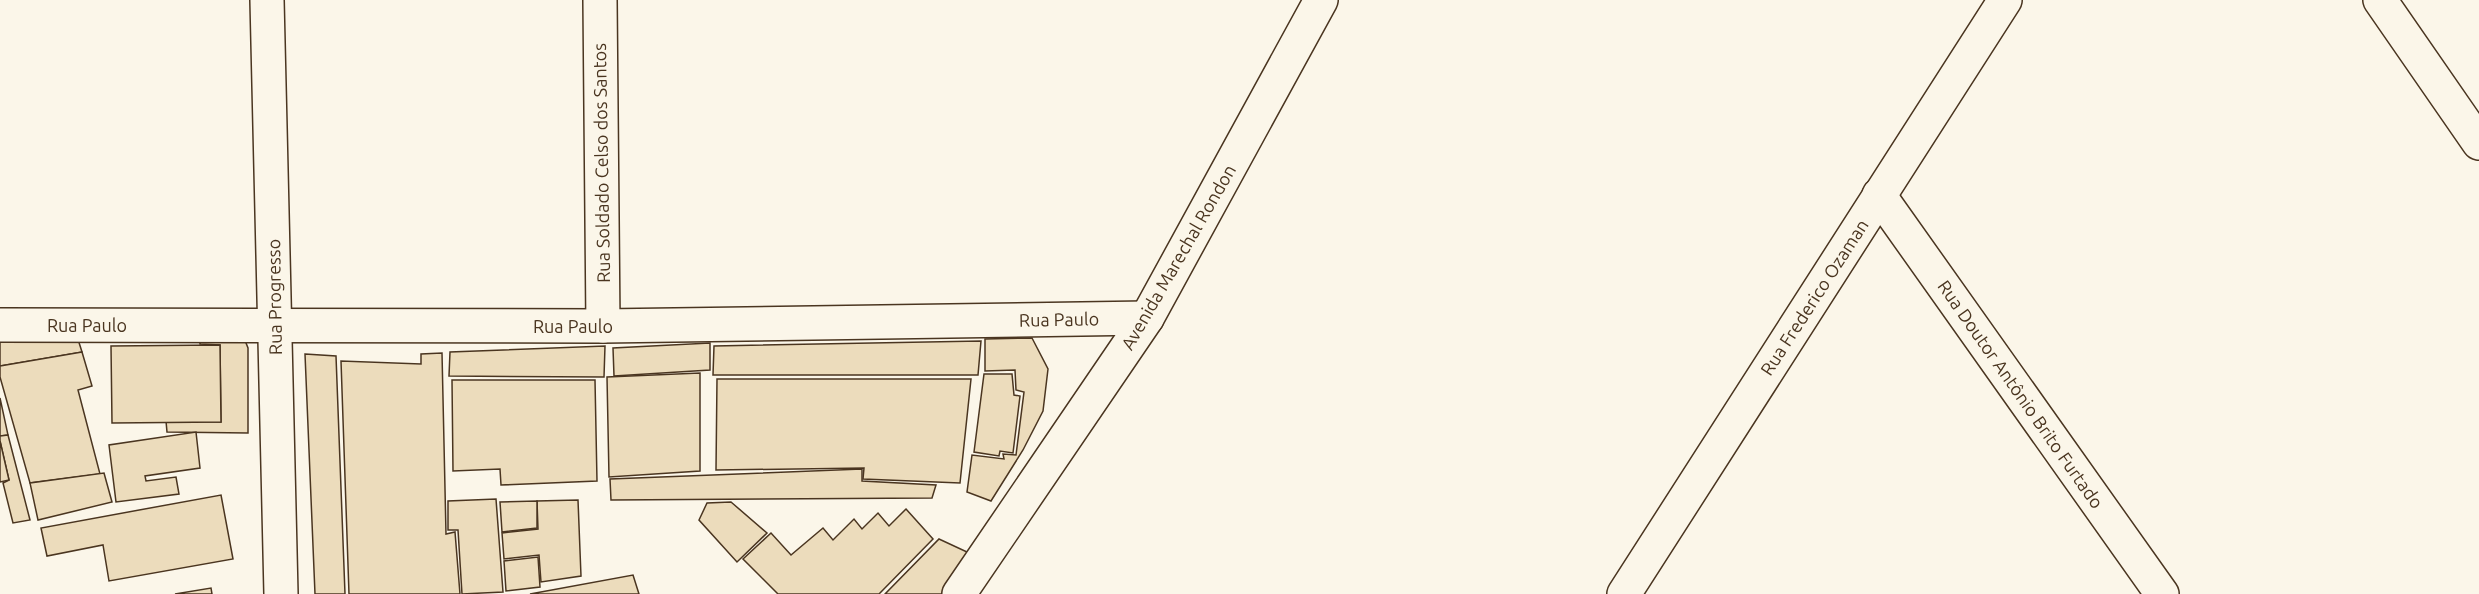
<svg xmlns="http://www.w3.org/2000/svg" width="2479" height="594" font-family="Ubuntu,sans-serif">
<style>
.building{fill:#ecdcbc;stroke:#4a3520;stroke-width:1.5}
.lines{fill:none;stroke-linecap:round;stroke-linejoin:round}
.street-casing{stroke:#4a3520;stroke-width:36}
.secondary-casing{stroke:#4a3520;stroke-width:36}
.street{stroke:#fbf6e9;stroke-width:33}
.secondary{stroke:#fbf6e9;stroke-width:33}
.labels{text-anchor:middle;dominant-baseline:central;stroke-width:4.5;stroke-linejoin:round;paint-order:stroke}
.street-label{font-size:18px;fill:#4a3520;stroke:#fbf6e9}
</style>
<rect width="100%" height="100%" fill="#fbf6e9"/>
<g class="building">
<path d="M 200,332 L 244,338 L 248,348 L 248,433 L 167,432 L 166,421 L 221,422 L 220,345 L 200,344 Z"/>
<path d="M 76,333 L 82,352 L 0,366 L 0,334 Z"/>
<path d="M 1032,338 L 1048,369 L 1043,411 L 1023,450 L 991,501 L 967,492 L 972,455 L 1004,459 L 1003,454 L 1016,455 L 1024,392 L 1016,390 L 1015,370 L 985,371 L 985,339 Z"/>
<path d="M 981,341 L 978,375 L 713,375 L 714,346 Z"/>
<path d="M 710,343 L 710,370 L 614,376 L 613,348 Z"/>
<path d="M 220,345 L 221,422 L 112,423 L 111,346 Z"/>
<path d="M 605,346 L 604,377 L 449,376 L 450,352 Z"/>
<path d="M 82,352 L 92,386 L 78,390 L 100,474 L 30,483 L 0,377 L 0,366 Z"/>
<path d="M 442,353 L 446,534 L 455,532 L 460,594 L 349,594 L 341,361 L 421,364 L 421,354 Z"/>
<path d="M 305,354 L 336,356 L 345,594 L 315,594 Z"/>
<path d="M 700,373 L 700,471 L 609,477 L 607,377 Z"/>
<path d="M 984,374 L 1012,374 L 1014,395 L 1020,396 L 1013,453 L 1000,451 L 999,456 L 974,452 Z"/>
<path d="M 717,379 L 971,379 L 960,483 L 863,479 L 864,468 L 716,470 Z"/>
<path d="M 452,380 L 595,380 L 597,481 L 501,485 L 500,469 L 453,471 Z"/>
<path d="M 0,398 L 8,435 L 0,436 Z"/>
<path d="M 196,432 L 200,468 L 145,476 L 146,481 L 176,477 L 179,494 L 116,502 L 109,445 Z"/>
<path d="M 8,435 L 30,520 L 13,523 L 3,483 L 9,480 L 0,441 L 0,436 Z"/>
<path d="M 0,441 L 9,480 L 0,482 Z"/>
<path d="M 862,469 L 862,481 L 936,485 L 932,498 L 611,500 L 610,479 Z"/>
<path d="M 104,473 L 112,502 L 38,520 L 30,483 Z"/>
<path d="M 221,495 L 233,559 L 109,581 L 103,545 L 47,556 L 41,528 Z"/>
<path d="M 496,499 L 503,592 L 462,594 L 458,530 L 448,530 L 448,501 Z"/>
<path d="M 578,500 L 581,576 L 541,582 L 539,555 L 504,559 L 502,533 L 538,529 L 537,501 Z"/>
<path d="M 537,501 L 537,528 L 502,532 L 500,502 Z"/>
<path d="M 731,502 L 767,533 L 737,562 L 699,520 L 707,503 Z"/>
<path d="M 906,509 L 933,539 L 879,594 L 778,594 L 743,559 L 771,533 L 791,555 L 823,528 L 833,540 L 854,519 L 862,529 L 878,513 L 889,526 Z"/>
<path d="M 939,539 L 980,558 L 949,594 L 885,594 Z"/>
<path d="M 538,557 L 540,587 L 506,591 L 504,561 Z"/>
<path d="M 633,575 L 639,594 L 530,594 Z"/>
<path d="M 211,588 L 212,594 L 175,594 Z"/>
</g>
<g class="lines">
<g class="street-casing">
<g id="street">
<path d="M 267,0 L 281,594"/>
<path d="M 600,0 L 603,326"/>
<path d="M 2380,0 L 2479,143"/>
<path d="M 1879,195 L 2162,594"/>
<path d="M 0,325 L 603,326 L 1147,318"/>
<path d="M 1624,594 L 2005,0"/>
</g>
</g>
<g class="secondary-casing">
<path id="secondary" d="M 959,594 L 1147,318 L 1321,0"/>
</g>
<use href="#street" class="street"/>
<use href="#secondary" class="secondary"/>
</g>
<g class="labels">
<g class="street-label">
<text transform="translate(601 163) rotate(-91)">Rua Soldado Celso dos Santos</text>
<text transform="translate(1178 257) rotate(-60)">Avenida Marechal Rondon</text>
<text transform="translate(274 297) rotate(-91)">Rua Progresso</text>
<text transform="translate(1814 297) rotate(-57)">Rua Frederico Ozaman</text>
<text transform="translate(1059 319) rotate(-1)">Rua Paulo</text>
<text x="87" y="325">Rua Paulo</text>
<text x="573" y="326">Rua Paulo</text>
<text transform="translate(2021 394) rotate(55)">Rua Doutor Antônio Brito Furtado</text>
</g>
</g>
</svg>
